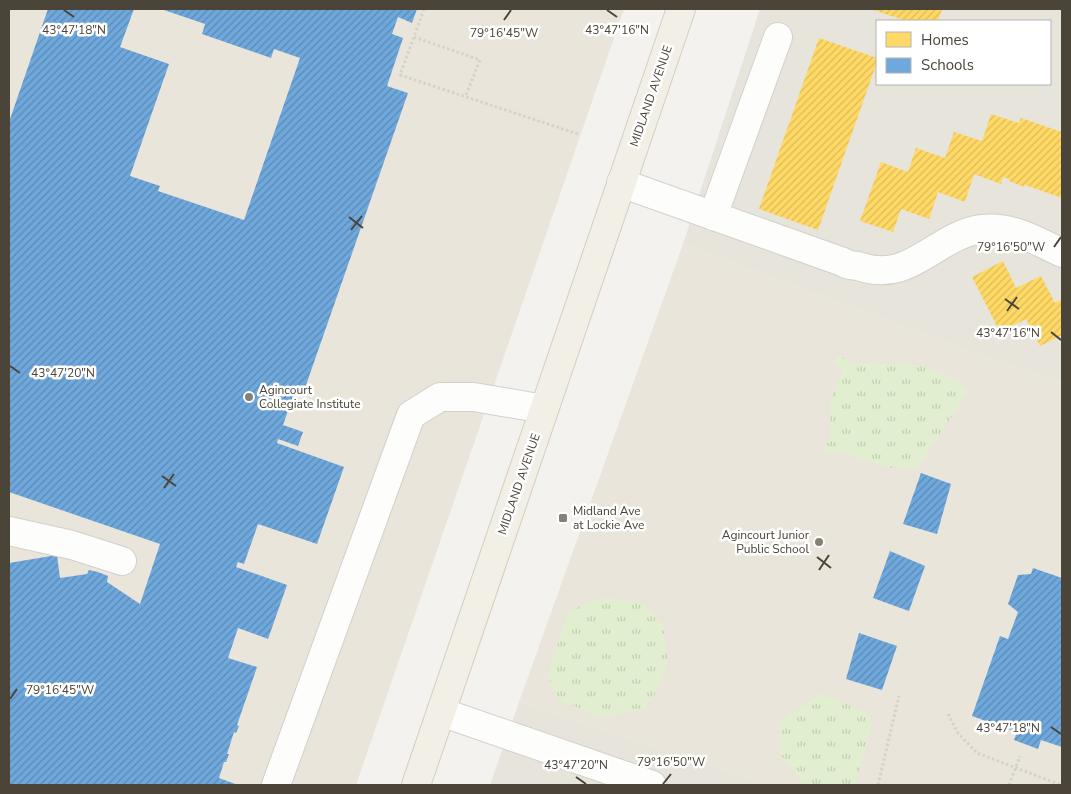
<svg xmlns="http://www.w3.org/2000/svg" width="1071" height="794" font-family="'Nunito Sans',sans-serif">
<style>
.residential{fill:#e7e4dc;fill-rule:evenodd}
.education{fill:#eae5da}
.park{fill:url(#park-tufts)}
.homes{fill:url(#homes-hatch)}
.schools{fill:url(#schools-hatch)}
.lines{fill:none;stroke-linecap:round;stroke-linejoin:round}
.minor-casing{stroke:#d2d0cb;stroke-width:30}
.major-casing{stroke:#d6cebb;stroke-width:30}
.path{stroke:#d3d2cc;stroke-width:3;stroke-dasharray:2.5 2.5;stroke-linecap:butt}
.minor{stroke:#fdfdfc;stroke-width:28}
.major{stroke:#f2efe6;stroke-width:28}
.ticks{fill:none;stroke:#4b4439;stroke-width:2}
.poi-dot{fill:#868178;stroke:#fff;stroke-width:2}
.labels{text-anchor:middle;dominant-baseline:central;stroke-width:5;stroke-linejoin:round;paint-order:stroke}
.street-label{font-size:12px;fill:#4b4439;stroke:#fff}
.poi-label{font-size:12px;fill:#4b4439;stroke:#fff;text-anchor:start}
.ticks-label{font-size:12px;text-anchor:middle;fill:#4b4439;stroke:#fff;stroke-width:5;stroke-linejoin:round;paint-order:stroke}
</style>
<defs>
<pattern id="park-tufts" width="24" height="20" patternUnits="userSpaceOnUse" patternTransform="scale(1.25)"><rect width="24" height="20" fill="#e1eecf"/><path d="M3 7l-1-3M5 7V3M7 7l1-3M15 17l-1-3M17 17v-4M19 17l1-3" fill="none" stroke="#c3cdb2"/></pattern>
<pattern id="homes-hatch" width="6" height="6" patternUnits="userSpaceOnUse" patternTransform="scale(1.25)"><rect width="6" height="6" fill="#ffd966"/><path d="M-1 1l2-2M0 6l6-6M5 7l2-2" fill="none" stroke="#dcbb59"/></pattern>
<pattern id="schools-hatch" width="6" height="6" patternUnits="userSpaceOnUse" patternTransform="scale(1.25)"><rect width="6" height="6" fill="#6fa8dc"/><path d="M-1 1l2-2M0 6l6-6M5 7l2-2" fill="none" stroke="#5d8ab3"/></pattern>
</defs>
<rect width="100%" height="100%" fill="#f4f2ee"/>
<g class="residential">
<path d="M 760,9 L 1062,9 L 1062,383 L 995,360 L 683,244 ZM 877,21 L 1050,21 L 1050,84 L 877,84 Z"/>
<path d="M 519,702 L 768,785 L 490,785 Z"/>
</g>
<g class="education">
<path d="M 9,9 L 624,9 L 356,785 L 9,785 Z"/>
<path d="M 683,244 L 995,360 L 1062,383 L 1062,785 L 768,785 L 519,702 Z"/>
</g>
<g class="park">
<path d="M 838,355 L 853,363 L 921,365 L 960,382 L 968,392 L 918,467 L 890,468 L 837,451 L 828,452 L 824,447 L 830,440 L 831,399 L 843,370 L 834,363 Z"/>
<path d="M 612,598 L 644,604 L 663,626 L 668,660 L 659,688 L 645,708 L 604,717 L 557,700 L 548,676 L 567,613 L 593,600 Z"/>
<path d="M 822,693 L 862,711 L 873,719 L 856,783 L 851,785 L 809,785 L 802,782 L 779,752 L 780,722 Z"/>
</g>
<g class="homes">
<path d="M 870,9 L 942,9 L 938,21 L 907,21 Z"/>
<path d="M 819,38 L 877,58 L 877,62 L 818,230 L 759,209 Z"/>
<path d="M 991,114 L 1019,123 L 1021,118 L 1062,132 L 1062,198 L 1025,185 L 1024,187 L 1009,181 L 1009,179 L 1003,177 L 1001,184 L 974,174 L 965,202 L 938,192 L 929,219 L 901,209 L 893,232 L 860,221 L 881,162 L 908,172 L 916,148 L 945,158 L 954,132 L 982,141 Z"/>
<path d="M 1003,261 L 1016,288 L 1041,276 L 1055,303 L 1062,299 L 1062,335 L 1040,346 L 1026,319 L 1000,332 L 972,277 Z"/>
</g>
<g class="schools">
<path d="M 48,9 L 134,9 L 120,47 L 169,64 L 130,176 L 160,186 L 158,191 L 244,220 L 300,58 L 274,49 L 271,58 L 202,34 L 205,24 L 161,9 L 417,9 L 412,23 L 398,17 L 392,34 L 403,38 L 387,86 L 408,93 L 305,388 L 297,385 L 283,425 L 303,432 L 298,446 L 278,439 L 277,443 L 344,467 L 317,544 L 258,524 L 244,564 L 238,562 L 236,567 L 287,585 L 268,639 L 238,628 L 228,658 L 257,667 L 237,725 L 239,726 L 236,733 L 234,732 L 227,754 L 229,754 L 226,762 L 224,762 L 219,778 L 238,785 L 9,785 L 9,563 L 57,555 L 60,578 L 87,574 L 89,570 L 98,572 L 108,576 L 107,582 L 140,604 L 160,544 L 9,492 L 9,122 Z"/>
<path d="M 921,473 L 951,484 L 937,534 L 903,524 Z"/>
<path d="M 890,551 L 925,566 L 909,611 L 873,598 Z"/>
<path d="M 1033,568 L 1062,578 L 1062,747 L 1041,740 L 1038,749 L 1014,740 L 1017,732 L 972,716 L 1000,636 L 1008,639 L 1018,612 L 1008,604 L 1018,575 L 1031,574 Z"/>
<path d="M 859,633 L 897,646 L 882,690 L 846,679 Z"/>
</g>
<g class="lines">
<g class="minor-casing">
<g id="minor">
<path d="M 621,183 L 843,262 C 848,266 852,265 858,266 C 911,285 935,235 982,229 C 1011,225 1037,241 1062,253"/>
<path d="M 713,216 L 778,37"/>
<path d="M 9,531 L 72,545 L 122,561"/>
<path d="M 441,712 L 652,785"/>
<path d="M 276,785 L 411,415 L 440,397 L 474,397 L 544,409"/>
</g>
</g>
<g class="major-casing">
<path id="major" d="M 416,785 L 681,9"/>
</g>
<g class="path">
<path d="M 424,9 L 400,75 L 578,134"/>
<path d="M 414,37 L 480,60 L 465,97"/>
<path d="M 948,714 L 958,733 L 977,753 L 1061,785"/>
<path d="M 878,785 L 899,696"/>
<path d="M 1009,785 L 1020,756"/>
</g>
<use href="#minor" class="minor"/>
<use href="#major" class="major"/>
</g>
<path class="ticks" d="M 64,10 L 74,17M 607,10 L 617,17M 504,20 L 511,10M 349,217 L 363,228M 351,230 L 362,216M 1054,247 L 1061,237M 1005,299 L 1019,309M 1007,311 L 1017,297M 1051,332 L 1061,340M 10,366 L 20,373M 162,476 L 176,486M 164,488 L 174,474M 817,557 L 831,568M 819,570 L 829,555M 10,699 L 17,689M 1051,727 L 1061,734M 576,777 L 586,784M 663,784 L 671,774"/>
<g class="poi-dot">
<circle cx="249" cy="397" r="5"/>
<rect x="558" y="513" width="10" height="10" rx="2.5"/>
<circle cx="819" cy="542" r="5"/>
</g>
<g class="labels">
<g class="street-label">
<text transform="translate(651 96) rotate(-71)">MIDLAND AVENUE</text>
<text transform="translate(519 484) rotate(-71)">MIDLAND AVENUE</text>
</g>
<g class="poi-label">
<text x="259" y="390">Agincourt<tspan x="259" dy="14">Collegiate Institute</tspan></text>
<text x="573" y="511">Midland Ave<tspan x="573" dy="14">at Lockie Ave</tspan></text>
<text x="809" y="535" text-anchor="end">Agincourt Junior<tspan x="809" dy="14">Public School</tspan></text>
</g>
</g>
<g class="ticks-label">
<text x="74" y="34">43°47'18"N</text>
<text x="617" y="34">43°47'16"N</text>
<text x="504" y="37">79°16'45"W</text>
<text x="1011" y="251">79°16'50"W</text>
<text x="1008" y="337">43°47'16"N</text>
<text x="63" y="377">43°47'20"N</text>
<text x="60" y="694">79°16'45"W</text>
<text x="1008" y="732">43°47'18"N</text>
<text x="671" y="766">79°16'50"W</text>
<text x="576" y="769">43°47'20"N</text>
</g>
<rect width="1071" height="794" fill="none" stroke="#4b4439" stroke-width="20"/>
<rect x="876" y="20" width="175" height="65" fill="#ffffff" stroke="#b7b4b0"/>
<rect x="886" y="32" width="25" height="15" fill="#ffd966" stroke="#b7b4b0"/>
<text x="921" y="45" font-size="15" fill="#4b4439">Homes</text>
<rect x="886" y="58" width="25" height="15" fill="#6fa8dc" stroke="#b7b4b0"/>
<text x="921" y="70" font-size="15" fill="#4b4439">Schools</text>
</svg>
